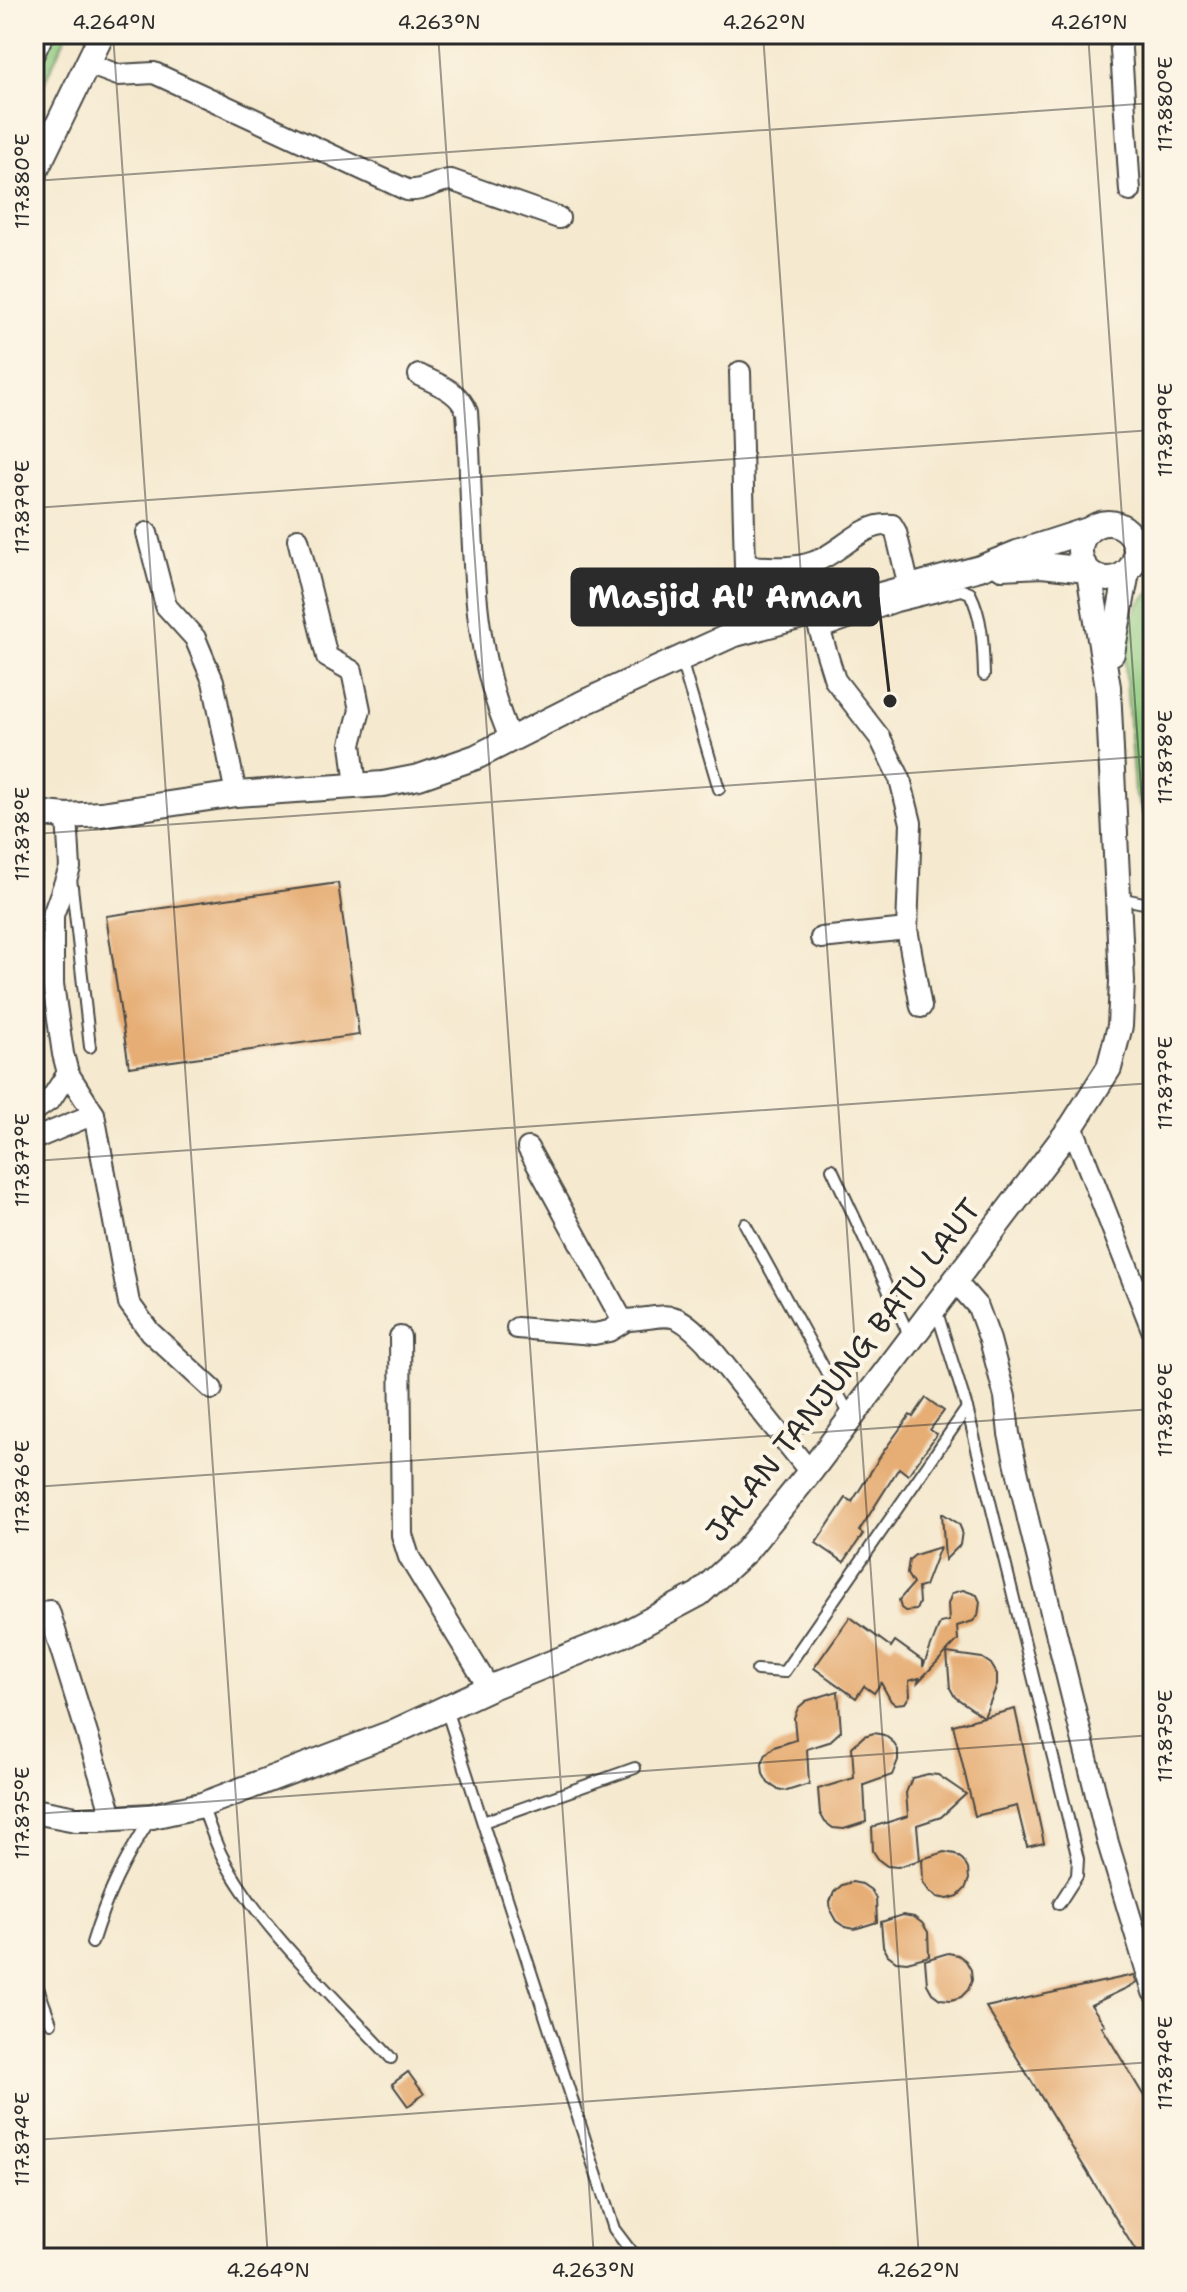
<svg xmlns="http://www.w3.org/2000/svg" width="1187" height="2292" font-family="'Shantell Sans',sans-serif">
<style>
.green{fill:#8dc97e;stroke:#5c7a54;stroke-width:2}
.building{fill:#e6ad74}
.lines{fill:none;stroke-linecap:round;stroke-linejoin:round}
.service-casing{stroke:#494844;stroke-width:14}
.minor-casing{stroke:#494844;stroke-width:24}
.tertiary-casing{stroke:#494844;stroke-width:28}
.service{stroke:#fff;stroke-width:10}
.minor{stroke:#fff;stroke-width:20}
.tertiary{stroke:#fff;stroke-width:24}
.ticks{fill:none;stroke:#2b2b2b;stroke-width:2;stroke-opacity:0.45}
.labels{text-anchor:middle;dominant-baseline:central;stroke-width:8;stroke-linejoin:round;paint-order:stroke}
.street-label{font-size:30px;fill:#2b2b2b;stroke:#fcf5e5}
.leader{fill:none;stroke:#2b2b2b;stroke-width:3}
.callout-dot{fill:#2b2b2b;stroke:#fcf5e5;stroke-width:3}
.callout{fill:#2b2b2b;stroke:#2b2b2b;stroke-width:3}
.callout-label{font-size:32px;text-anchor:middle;font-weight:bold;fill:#fff}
.neatline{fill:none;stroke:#2b2b2b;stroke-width:3}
.ticks-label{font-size:20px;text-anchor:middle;fill:#2b2b2b}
</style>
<rect width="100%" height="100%" fill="#fcf5e5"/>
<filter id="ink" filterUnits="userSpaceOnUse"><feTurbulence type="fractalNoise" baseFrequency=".0125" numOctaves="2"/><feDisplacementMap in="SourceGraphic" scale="16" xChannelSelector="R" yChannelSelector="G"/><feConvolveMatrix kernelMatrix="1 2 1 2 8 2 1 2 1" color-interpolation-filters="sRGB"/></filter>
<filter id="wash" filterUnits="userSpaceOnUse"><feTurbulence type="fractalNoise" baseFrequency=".006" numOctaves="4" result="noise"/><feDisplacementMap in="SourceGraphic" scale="32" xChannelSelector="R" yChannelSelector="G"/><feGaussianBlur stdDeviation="1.8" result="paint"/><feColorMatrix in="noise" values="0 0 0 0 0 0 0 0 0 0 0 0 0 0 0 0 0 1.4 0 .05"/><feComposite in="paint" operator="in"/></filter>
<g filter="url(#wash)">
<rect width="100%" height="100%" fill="#f5e9cf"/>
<g class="green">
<path d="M 34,34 L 67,34 L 34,105 Z"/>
<path d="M 1153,590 L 1153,837 L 1134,791 L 1124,651 L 1128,625 L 1140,602 Z"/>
</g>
<g id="blocks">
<g class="building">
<path d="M 338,883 L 359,1035 L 129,1067 L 106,916 Z"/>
<path d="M 926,1398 L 944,1411 L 930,1430 L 937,1434 L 908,1475 L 899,1468 L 859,1531 L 863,1534 L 844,1562 L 816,1543 L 846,1498 L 852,1502 L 883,1452 L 910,1415 L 913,1417 Z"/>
<path d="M 942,1513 L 959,1524 L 962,1531 L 960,1545 L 945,1560 Z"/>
<path d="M 940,1547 L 925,1586 L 918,1588 L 919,1603 L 916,1610 L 905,1611 L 901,1608 L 899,1600 L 913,1584 L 907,1574 L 909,1560 L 915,1555 Z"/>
<path d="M 963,1590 L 977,1595 L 980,1602 L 978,1616 L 973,1621 L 957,1626 L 958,1640 L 918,1682 L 919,1678 L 909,1681 L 910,1695 L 905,1703 L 895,1704 L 891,1701 L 881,1683 L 874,1693 L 864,1686 L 856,1698 L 814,1668 L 850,1617 L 891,1647 L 895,1641 L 923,1661 L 923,1667 L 940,1623 L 949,1621 L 948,1604 L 952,1593 Z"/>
<path d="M 947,1653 L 982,1658 L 991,1664 L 997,1674 L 997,1685 L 984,1717 L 1015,1709 L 1044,1843 L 1027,1847 L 1017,1806 L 975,1816 L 953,1725 L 984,1717 L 955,1697 L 950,1688 Z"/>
<path d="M 838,1691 L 841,1731 L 829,1742 L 807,1749 L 809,1784 L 787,1791 L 777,1789 L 768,1783 L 763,1774 L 762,1764 L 766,1754 L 774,1747 L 796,1740 L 794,1718 L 798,1708 L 806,1701 Z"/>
<path d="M 874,1733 L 884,1735 L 892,1741 L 898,1750 L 898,1760 L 892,1775 L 864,1785 L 866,1822 L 844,1829 L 833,1828 L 825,1822 L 820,1813 L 818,1789 L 854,1778 L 852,1747 L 864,1736 Z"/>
<path d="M 928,1774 L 938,1775 L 966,1794 L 941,1817 L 917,1825 L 920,1860 L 898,1867 L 887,1866 L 879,1860 L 873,1851 L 872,1827 L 908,1816 L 906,1793 L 912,1778 Z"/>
<path d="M 944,1852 L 955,1854 L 963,1860 L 968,1869 L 969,1879 L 965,1889 L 958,1896 L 948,1899 L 937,1897 L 929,1891 L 923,1882 L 922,1859 Z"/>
<path d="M 852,1882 L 862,1884 L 871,1890 L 876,1899 L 877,1922 L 855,1929 L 845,1927 L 836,1921 L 831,1912 L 830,1902 L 834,1892 L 842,1885 Z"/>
<path d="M 903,1915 L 914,1917 L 922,1923 L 928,1932 L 929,1956 L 907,1962 L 896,1961 L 888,1955 L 883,1946 L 881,1922 Z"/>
<path d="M 948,1953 L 958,1955 L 966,1961 L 971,1970 L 972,1980 L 968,1990 L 961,1997 L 951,2000 L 940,1999 L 932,1993 L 927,1984 L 925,1960 Z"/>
<path d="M 1134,1975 L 1137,1983 L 1091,2005 L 1105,2025 L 1102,2027 L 1153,2111 L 1153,2258 L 1140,2258 L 986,2007 Z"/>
<path d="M 408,2072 L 424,2094 L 408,2106 L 392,2084 Z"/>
</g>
</g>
</g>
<g filter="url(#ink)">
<use href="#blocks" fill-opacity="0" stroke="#494844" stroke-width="2"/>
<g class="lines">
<g class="service-casing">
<g id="service">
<path d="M 34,65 L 49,34"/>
<path d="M 821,633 L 897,606 L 962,590 L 970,593 C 983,619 983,645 984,675"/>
<path d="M 681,660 L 719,789"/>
<path d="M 71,878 L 90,1047"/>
<path d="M 1119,898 L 1153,905"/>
<path d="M 832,1169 L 910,1337"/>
<path d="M 745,1224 L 851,1417"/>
<path d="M 936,1309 L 967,1408 L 1078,1859 L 1077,1876 L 1059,1904"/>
<path d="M 757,1670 L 784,1672 L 967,1408"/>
<path d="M 446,1709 L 614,2229 L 636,2258"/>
<path d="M 202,1805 C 208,1822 214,1840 222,1856 C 258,1927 337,1999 391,2058"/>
<path d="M 483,1822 L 635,1768"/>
<path d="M 92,1943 C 107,1894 123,1862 151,1818"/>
<path d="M 34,1977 L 51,2023"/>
</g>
</g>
<g class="minor-casing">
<g id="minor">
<path d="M 1120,34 L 1130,191"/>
<path d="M 88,64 L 118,75 L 154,73 L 407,190 C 424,192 434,181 451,180 L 559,218"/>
<path d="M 740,372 L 745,566 L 762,625"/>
<path d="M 419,375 C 439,385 459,391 467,412 C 475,521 465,639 511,740"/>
<path d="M 147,533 L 166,606 L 195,638 L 213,681 L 236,794"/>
<path d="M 298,539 L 327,657 L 352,671 L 360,710 L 351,744 L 356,786"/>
<path d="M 745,566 C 768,567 792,570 814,562 C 841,553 862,522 892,525 L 896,532 L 909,587"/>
<path d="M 814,612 L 835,680 L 880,738 L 900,779 L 911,823 L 907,929 L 921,1007"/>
<path d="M 67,816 L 70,868 L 53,915 L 53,984 L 63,1054 L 68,1073 L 94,1114 L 129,1303 L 150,1332 L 212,1389"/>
<path d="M 821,938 L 907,929"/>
<path d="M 34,1111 L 51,1099 L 68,1073"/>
<path d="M 1072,1126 L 1153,1332"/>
<path d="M 34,1139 L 94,1114"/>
<path d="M 528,1148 L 621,1318 L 627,1320 C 672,1317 672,1307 706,1342 L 810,1472"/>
<path d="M 956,1282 L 978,1307 L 990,1340 L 1005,1397 L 1009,1434 L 1028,1519 L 1108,1843 L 1153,1992"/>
<path d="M 517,1328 L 594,1334 L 609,1331 L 627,1320"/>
<path d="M 400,1337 L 402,1535 L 409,1557 L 489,1688"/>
<path d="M 49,1611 L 113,1818"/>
</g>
</g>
<g class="tertiary-casing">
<g id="tertiary">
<path d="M 34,174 L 102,34"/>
<circle cx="1108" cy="551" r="28"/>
<path d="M 1002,567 L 1042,565 L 1087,570"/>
<path d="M 1112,653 L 1127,572"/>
<path d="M 34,813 L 67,816 L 101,814 L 236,794 L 383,784 L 419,777 L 476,757 L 585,702 L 732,635 L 980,568 L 1017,553 L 1088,530"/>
<path d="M 34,1811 L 76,1819 L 98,1819 L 152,1816 L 202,1805 L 394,1732 L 489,1688 L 624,1634 L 699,1594 L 746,1551 L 810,1472 L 1072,1126 L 1109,1068 L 1120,1026 L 1122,981 L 1108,687 L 1089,573"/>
</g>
</g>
<use href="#service" class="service"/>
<use href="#minor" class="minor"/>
<use href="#tertiary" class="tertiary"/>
</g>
</g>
<path class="ticks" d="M 113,34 L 268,2258M 438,34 L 594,2258M 763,34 L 919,2258M 1088,34 L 1153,958M 34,181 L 1153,103M 34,508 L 1153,430M 34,834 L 1153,756M 34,1161 L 1153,1083M 34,1487 L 1153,1409M 34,1814 L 1153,1735M 34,2140 L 1153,2062"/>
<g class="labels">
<g class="street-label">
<text transform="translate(843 1370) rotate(-52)">JALAN TANJUNG BATU LAUT</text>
</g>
</g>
<path class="leader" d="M890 701L878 597"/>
<circle class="callout-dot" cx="890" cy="701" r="8"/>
<rect class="callout" x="572" y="569" width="306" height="56" rx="8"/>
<g class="callout-label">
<text x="725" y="608">Masjid Al' Aman</text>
</g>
<rect width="1187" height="2292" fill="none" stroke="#fcf5e5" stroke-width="88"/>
<rect x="44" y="44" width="1099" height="2204" class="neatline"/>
<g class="ticks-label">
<text x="114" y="29">4.264°N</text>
<text x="439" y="29">4.263°N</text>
<text x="764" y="29">4.262°N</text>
<text x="1089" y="29">4.261°N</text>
<text transform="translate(1165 104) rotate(-90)" y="7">117.880°E</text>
<text transform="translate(22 181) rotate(-90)" y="7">117.880°E</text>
<text transform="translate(1165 430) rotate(-90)" y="7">117.879°E</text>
<text transform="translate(22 507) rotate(-90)" y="7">117.879°E</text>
<text transform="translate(1165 757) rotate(-90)" y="7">117.878°E</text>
<text transform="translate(22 834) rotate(-90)" y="7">117.878°E</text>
<text transform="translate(1165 1083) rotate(-90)" y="7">117.877°E</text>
<text transform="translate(22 1160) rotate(-90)" y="7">117.877°E</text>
<text transform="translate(1165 1410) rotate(-90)" y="7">117.876°E</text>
<text transform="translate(22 1487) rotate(-90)" y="7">117.876°E</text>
<text transform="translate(1165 1736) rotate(-90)" y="7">117.875°E</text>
<text transform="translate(22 1813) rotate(-90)" y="7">117.875°E</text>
<text transform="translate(1165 2063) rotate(-90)" y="7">117.874°E</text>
<text transform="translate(22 2139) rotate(-90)" y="7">117.874°E</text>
<text x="268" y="2277">4.264°N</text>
<text x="593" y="2277">4.263°N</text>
<text x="918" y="2277">4.262°N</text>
</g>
</svg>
